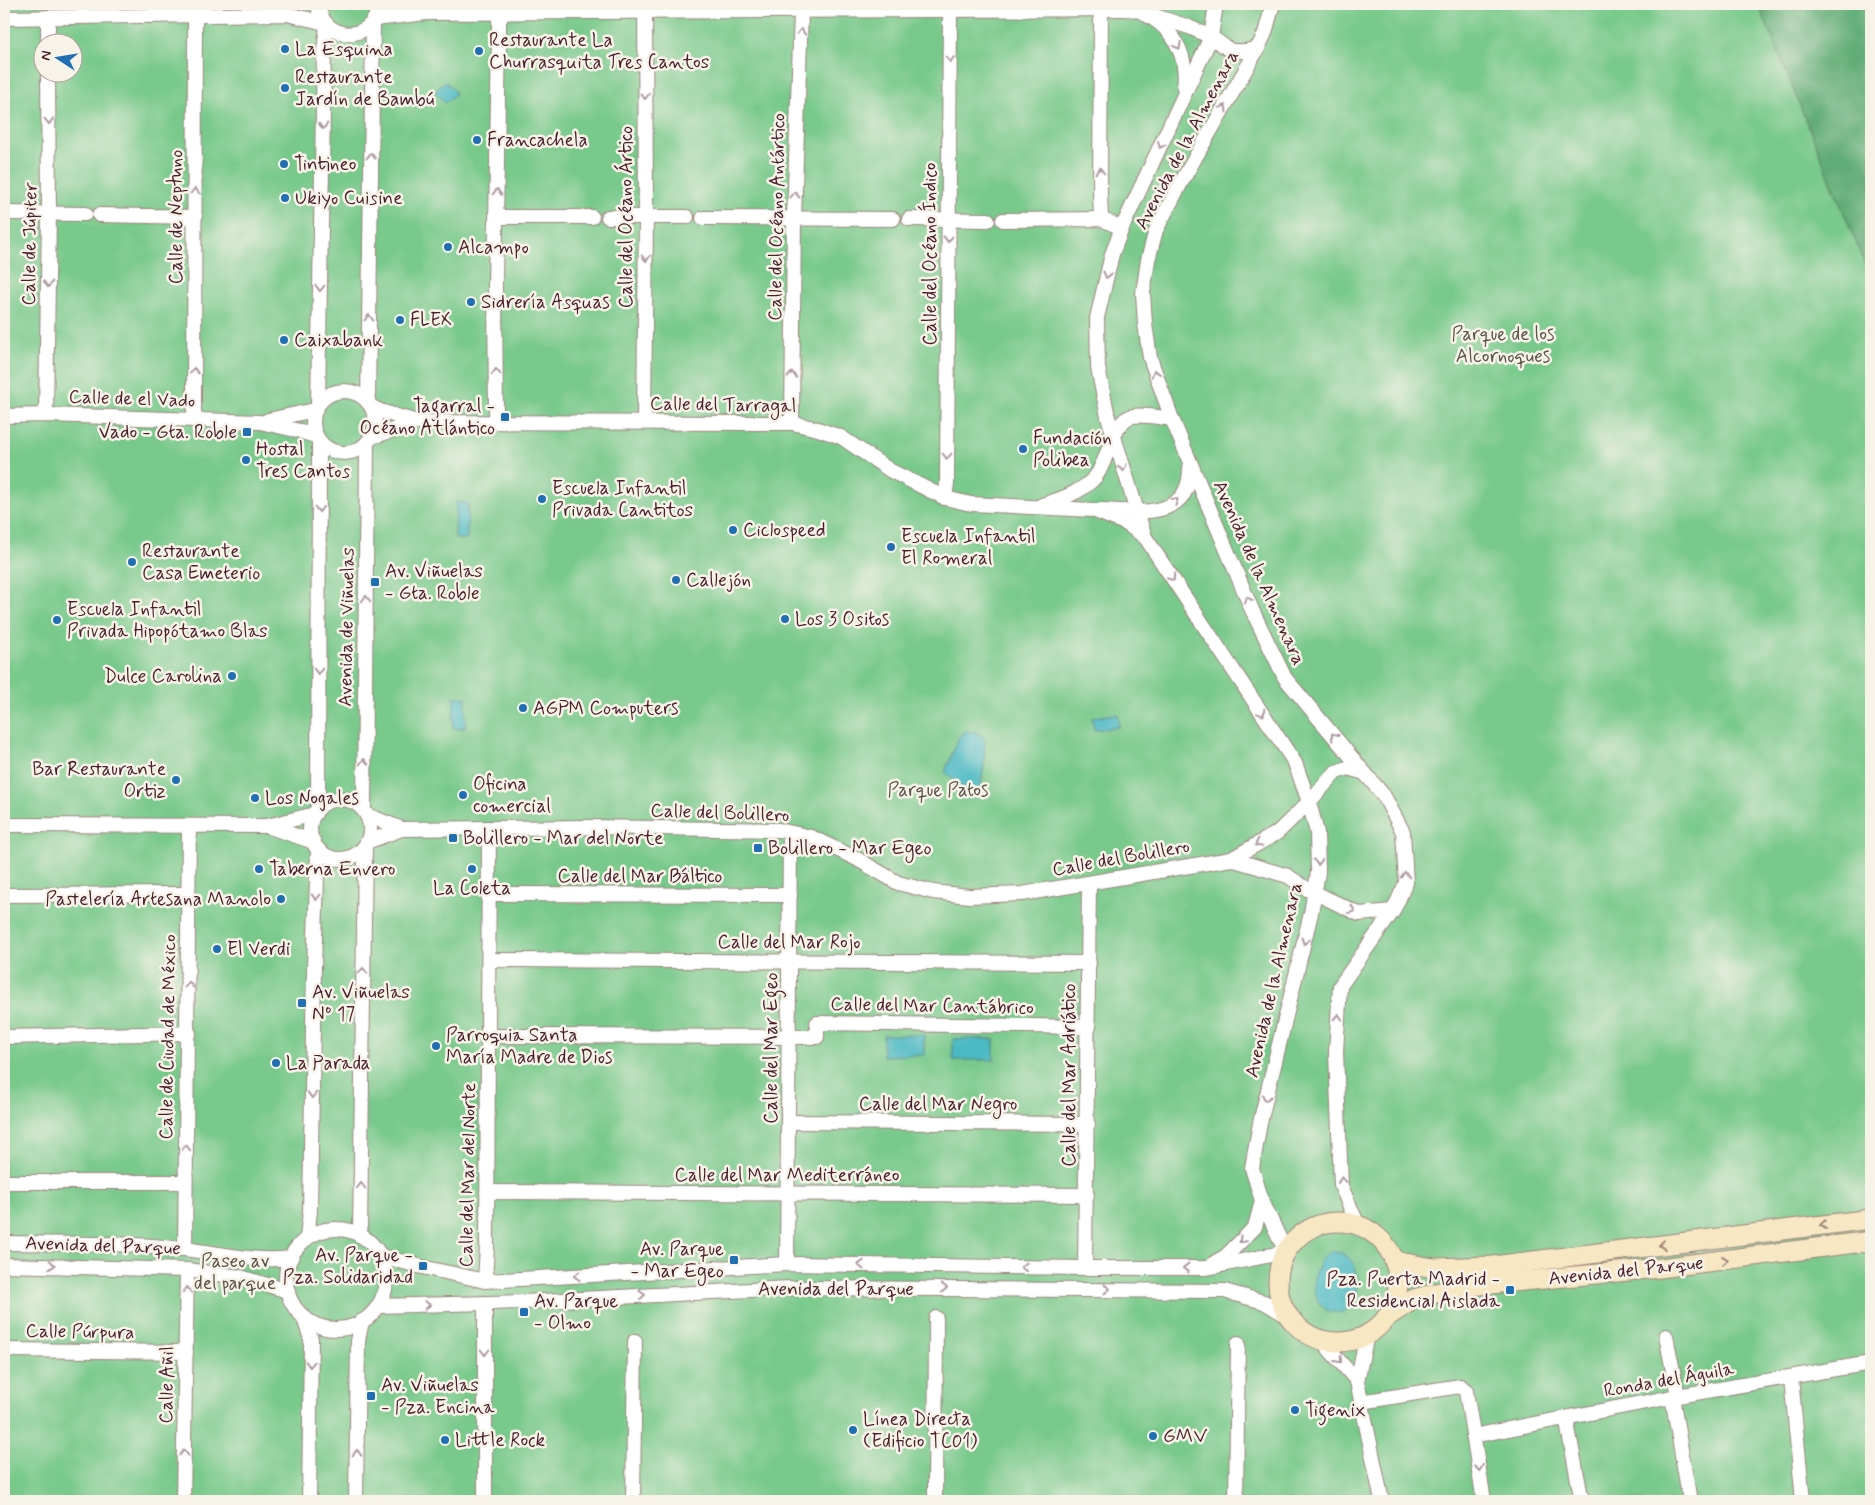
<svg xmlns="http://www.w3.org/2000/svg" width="1875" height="1505" font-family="Mynerve,sans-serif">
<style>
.green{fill:#78c98b;stroke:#61745b;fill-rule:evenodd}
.forest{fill:#62ad77;stroke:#566651}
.water{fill:#4cbac4;stroke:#4b6c78}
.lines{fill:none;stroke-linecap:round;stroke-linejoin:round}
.street-casing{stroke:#9c837c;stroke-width:16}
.secondary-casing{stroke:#9c837c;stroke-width:21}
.street{stroke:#fff;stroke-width:14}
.secondary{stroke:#f8e7c3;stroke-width:19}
.oneway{stroke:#ae9aa0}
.oneway2{stroke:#a18377}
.poi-dot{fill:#1f6fb2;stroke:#f7f3e8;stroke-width:2}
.labels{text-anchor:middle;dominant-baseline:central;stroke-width:5;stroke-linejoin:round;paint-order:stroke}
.poi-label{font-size:19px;fill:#4a1f2b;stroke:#f7f3e8;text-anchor:start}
.street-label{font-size:19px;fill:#4a1f2b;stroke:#f7f3e8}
.park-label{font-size:19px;fill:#585248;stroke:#f7f3e8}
</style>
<rect width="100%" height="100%" fill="#f7f3e8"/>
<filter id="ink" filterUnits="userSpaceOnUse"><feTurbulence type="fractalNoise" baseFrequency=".02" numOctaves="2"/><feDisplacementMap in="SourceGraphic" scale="10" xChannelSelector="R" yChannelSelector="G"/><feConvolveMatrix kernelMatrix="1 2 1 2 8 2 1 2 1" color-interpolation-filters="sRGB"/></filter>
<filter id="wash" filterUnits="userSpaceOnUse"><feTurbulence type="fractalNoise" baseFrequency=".0096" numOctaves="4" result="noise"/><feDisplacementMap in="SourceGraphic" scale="20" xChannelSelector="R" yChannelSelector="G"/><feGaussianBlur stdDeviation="1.12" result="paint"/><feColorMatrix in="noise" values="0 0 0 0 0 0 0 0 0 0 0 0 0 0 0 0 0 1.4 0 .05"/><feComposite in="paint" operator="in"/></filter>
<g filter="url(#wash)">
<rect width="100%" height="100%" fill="#efe7cc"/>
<path class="green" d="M 4,4 L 1871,4 L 1871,1501 L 4,1501 ZM 42,42 L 72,42 L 72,72 L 42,72 Z"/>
<path class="forest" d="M 1758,4 L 1871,4 L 1871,279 L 1759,6 Z"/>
<g class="water">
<path d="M 446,82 L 454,91 L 455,94 L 445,103 L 435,92 L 443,83 Z"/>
<path d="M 456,502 L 468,503 L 467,539 L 455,539 Z"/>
<path d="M 454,697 L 466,697 L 465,728 L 453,728 Z"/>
<path d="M 1118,714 L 1119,727 L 1094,730 L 1092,717 Z"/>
<path d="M 966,731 L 976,732 L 985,738 L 984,764 L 980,793 L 961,787 L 945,772 L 959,737 Z"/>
<path d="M 883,1035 L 924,1035 L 924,1055 L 883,1056 Z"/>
<rect x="953" y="1039" width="41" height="21"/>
<path d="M 1333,1251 C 1368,1252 1364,1319 1333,1312 C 1327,1311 1323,1308 1320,1304 C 1309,1287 1313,1259 1333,1251 Z"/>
</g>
</g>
<g filter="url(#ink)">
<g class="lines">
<g class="street-casing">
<g id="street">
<path d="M 318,4 C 322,43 375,44 379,4"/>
<path d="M 1273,4 L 1265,33 L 1258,48 L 1183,179 L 1156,230 L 1148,260 L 1143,293 L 1145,324 L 1150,358 L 1172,419 L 1252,610 L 1285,678 L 1384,796 L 1403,832 L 1406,883 L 1393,911 L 1340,986 L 1336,1052 L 1341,1186 L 1358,1225"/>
<path d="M 1155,16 L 1189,27 L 1211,37 L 1231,51 L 1246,51 L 1258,48"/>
<path d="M 48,17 L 48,42"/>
<path d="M 4,18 L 287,14 L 325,23"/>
<path d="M 375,19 L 427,13 L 1123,9 C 1128,9 1134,9 1139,11 C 1144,12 1148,16 1152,18 C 1177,33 1188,60 1184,88"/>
<path d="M 7,213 L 85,214"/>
<path d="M 99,215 L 195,217"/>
<path d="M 497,217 L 592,217"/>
<path d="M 608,217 L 687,217"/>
<path d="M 703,218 L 893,219"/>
<path d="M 909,219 L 988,220"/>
<path d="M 1101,219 L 1100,192 L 1101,9"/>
<path d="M 1003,220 L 1101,219 L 1122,228"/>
<circle cx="344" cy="422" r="31"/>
<path d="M 368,402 L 373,21"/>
<path d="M 318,404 L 324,51 L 327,25"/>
<path d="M 372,407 L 380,411 L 417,422 L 792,423 L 818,429 L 841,437 L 891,471 L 945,498 L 971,504 L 1093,510 L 1127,524 L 1145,537"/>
<path d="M 46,415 L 49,214 L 48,72"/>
<path d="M 4,416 L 46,415 L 260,422 L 300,431 L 315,436"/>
<path d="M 194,420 L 195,15"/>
<path d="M 268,420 L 315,410"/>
<path d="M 496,421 L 495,287 L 499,33 L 499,21 L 503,13"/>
<path d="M 644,422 L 646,217 L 645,4"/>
<path d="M 792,423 L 794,218 L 801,11"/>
<path d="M 372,437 L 417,422"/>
<path d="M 945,498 L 947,483 L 950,10"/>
<path d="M 1042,505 C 1061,499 1083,492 1096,476 C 1108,461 1113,419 1133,416 C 1145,414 1160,418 1172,419"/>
<path d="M 1101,510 C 1139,512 1190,520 1190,468"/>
<circle cx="340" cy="829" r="30"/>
<path d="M 318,809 L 319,443"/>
<path d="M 364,810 L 367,444"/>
<path d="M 367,815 L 402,829"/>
<path d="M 4,825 L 267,826 L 315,814"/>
<path d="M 267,826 L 314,842"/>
<path d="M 367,842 L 402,829 L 588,827 L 779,830 L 811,837 L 857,859 L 898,883 L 933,892 L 969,896 L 1022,894 L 1231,859 L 1277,833 L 1309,802 L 1336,772 L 1348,768 L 1365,773"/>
<path d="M 1231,859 L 1288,876 L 1307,889 L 1359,914 L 1393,911"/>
<path d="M 489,894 L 790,895"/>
<path d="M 4,895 L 188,894"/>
<path d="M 489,960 L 1089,963"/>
<path d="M 488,1036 L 817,1037 L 817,1023 L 1089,1027"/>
<path d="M 4,1037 L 189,1033"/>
<path d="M 789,1122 L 1088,1124"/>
<path d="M 4,1182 L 185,1182"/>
<path d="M 487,1192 L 1087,1195"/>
<circle cx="336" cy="1279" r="50"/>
<path d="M 360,1235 L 365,846"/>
<path d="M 307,1238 L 310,1211 L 314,967 L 318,849"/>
<path d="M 4,1243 C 64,1244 125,1242 184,1249 C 220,1253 255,1263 291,1258"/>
<path d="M 185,1249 L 189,826"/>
<path d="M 381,1256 L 422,1267 L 485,1281 L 787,1264 L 1085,1268 L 1207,1268 L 1286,1252 L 1262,1201 L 1252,1168 L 1260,1123 L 1311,913 L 1318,872 L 1317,833 L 1309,802 L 1295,763 L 1145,537 L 1108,417 L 1098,368 L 1097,318 L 1112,254 L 1122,228 L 1211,37 L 1216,4"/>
<path d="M 1214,1263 L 1226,1256 L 1255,1227 L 1262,1201"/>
<path d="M 787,1264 L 790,833"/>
<path d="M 4,1265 L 187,1270 L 240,1277 L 288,1291"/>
<path d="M 1085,1268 L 1089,883"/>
<path d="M 485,1281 L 487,1246 L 489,829"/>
<path d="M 378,1306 L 524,1302 L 790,1288 L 1224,1291 L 1264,1302 L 1289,1317"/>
<path d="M 303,1316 L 311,1339 L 309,1501"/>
<path d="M 1367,1335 L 1357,1381 L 1382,1501"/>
<path d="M 1666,1336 L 1678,1396"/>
<path d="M 1321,1340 L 1357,1381"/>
<path d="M 4,1350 L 186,1352"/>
<path d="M 1791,1378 L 1803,1501"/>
<path d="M 1672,1397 L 1690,1501"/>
<path d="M 1361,1402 L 1460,1386 L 1466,1391 L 1484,1501"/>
<path d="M 1566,1418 L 1582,1501"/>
<path d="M 1473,1436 L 1672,1397 L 1871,1363"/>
<path d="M 183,1501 L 187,1270"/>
<path d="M 356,1501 L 358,1341 L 362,1321"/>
<path d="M 485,1501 L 485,1303"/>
<path d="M 633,1501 L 635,1341"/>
<path d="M 935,1501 L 936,1318"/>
<path d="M 1236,1501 L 1238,1343"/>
</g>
</g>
<g class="secondary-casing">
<g id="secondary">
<circle cx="1338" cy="1282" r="60"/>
<path d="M 1394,1261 L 1434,1268 L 1493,1266 L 1871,1219"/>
<path d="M 1387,1317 L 1414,1299 L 1459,1287 L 1660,1268 L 1871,1241"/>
</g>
</g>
<use href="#street" class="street"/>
<use href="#secondary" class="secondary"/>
</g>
<defs><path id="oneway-chevron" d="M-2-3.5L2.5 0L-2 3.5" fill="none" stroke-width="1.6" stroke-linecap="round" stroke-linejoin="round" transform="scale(1.25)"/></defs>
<g class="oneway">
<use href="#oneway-chevron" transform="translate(801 32) rotate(-88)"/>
<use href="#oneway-chevron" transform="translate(1178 46) rotate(61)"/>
<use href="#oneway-chevron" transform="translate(950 59) rotate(90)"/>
<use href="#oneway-chevron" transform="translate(645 96) rotate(90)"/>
<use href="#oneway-chevron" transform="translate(1224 108) rotate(-60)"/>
<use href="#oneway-chevron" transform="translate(49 121) rotate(89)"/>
<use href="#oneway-chevron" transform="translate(323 126) rotate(91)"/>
<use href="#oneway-chevron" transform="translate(1161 145) rotate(115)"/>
<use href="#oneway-chevron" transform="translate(371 156) rotate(-89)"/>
<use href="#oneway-chevron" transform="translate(1100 171) rotate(-90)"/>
<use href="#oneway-chevron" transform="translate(195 191) rotate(-90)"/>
<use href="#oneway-chevron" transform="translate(497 192) rotate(-89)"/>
<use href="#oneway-chevron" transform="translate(795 195) rotate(-88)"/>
<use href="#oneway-chevron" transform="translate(948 239) rotate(91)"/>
<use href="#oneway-chevron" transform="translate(646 258) rotate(91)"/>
<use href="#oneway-chevron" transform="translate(1107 275) rotate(105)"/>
<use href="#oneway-chevron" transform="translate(48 284) rotate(91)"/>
<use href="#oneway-chevron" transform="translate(320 288) rotate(91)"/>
<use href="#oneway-chevron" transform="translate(369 318) rotate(-89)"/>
<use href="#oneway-chevron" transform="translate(194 371) rotate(-90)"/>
<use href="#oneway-chevron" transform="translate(496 372) rotate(-91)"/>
<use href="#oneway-chevron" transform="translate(1155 373) rotate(-109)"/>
<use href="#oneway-chevron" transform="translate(792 375) rotate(-89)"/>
<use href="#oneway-chevron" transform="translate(947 456) rotate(90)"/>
<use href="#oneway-chevron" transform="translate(1123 468) rotate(73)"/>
<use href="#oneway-chevron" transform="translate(1175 501) rotate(-35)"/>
<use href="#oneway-chevron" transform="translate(319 509) rotate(90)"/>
<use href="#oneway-chevron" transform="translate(1172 578) rotate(57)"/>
<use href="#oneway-chevron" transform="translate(366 599) rotate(-90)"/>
<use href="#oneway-chevron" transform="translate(1248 600) rotate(-113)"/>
<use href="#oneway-chevron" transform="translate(318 671) rotate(91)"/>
<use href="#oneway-chevron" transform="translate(1262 713) rotate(56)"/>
<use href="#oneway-chevron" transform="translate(1334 736) rotate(-130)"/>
<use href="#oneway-chevron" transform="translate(364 762) rotate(-89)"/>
<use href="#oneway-chevron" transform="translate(1258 844) rotate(151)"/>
<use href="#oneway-chevron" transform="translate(1318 862) rotate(90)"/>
<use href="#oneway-chevron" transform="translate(1405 875) rotate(-92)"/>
<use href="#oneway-chevron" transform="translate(316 897) rotate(91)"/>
<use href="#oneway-chevron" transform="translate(1352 910) rotate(22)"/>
<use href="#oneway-chevron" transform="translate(1305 941) rotate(104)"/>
<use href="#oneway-chevron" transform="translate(363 971) rotate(-89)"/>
<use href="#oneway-chevron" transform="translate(189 985) rotate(-90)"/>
<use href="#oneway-chevron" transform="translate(1338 1017) rotate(-87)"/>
<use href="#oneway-chevron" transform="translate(312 1095) rotate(91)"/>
<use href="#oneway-chevron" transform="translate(1266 1098) rotate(104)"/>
<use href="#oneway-chevron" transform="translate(186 1148) rotate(-89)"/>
<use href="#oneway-chevron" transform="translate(1342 1180) rotate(-95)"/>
<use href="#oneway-chevron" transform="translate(361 1186) rotate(-90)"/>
<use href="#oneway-chevron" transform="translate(1242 1240) rotate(134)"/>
<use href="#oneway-chevron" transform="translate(52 1265) rotate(2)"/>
<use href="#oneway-chevron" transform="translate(861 1265) rotate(-179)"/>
<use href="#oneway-chevron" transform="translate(1024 1267) rotate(-179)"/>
<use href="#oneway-chevron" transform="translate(1186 1268) rotate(180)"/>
<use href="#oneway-chevron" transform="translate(577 1276) rotate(177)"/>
<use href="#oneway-chevron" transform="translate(944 1288)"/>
<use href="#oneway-chevron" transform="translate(1107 1289)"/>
<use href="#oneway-chevron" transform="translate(187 1290) rotate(-89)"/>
<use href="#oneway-chevron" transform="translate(642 1295) rotate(-3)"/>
<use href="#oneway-chevron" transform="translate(427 1305) rotate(-2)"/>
<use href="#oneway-chevron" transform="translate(485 1352) rotate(90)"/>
<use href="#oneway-chevron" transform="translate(1339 1360) rotate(48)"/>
<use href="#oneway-chevron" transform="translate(310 1364) rotate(91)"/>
<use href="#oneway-chevron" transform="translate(184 1453) rotate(-89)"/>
<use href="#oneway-chevron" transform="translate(357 1453) rotate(-89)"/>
<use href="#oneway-chevron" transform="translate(1479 1468) rotate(81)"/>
</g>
<g class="oneway2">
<use href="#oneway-chevron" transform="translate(1823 1225) rotate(173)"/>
<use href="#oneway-chevron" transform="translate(1662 1245) rotate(173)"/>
<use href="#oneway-chevron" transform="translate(1725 1260) rotate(-7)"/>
</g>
</g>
<g class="poi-dot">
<circle cx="285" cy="49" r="5"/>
<circle cx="479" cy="51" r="5"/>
<circle cx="285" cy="88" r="5"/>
<circle cx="477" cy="140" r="5"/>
<circle cx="284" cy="164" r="5"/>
<circle cx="285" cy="198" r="5"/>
<circle cx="448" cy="247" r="5"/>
<circle cx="471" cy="302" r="5"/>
<circle cx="400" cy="320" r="5"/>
<circle cx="284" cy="340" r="5"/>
<rect x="500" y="412" width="10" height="10" rx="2.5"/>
<rect x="242" y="427" width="10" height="10" rx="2.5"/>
<circle cx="1023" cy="449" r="5"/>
<circle cx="246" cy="460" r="5"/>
<circle cx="542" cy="499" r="5"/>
<circle cx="733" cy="530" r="5"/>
<circle cx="891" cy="547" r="5"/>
<circle cx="132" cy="562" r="5"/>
<circle cx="676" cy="580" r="5"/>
<rect x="370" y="577" width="10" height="10" rx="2.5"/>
<circle cx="785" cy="619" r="5"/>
<circle cx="57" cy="620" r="5"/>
<circle cx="232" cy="676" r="5"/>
<circle cx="523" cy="708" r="5"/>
<circle cx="176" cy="780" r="5"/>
<circle cx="463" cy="795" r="5"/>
<circle cx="255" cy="798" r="5"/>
<rect x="448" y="833" width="10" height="10" rx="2.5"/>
<rect x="753" y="843" width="10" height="10" rx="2.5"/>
<circle cx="259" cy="869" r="5"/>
<circle cx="472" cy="869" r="5"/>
<circle cx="281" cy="899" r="5"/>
<circle cx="217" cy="949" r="5"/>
<rect x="297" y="998" width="10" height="10" rx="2.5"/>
<circle cx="436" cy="1046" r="5"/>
<circle cx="276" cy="1063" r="5"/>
<rect x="729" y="1255" width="10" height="10" rx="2.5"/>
<rect x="418" y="1261" width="10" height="10" rx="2.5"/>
<rect x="1505" y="1285" width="10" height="10" rx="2.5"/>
<rect x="519" y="1307" width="10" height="10" rx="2.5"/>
<rect x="366" y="1391" width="10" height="10" rx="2.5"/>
<circle cx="1295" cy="1410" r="5"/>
<circle cx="853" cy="1430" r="5"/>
<circle cx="1153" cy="1436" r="5"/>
<circle cx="445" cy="1440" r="5"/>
</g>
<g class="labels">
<g class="poi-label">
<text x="489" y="40">Restaurante La<tspan x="489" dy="22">Churrasquita Tres Cantos</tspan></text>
<text x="295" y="49">La Esquina</text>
<text x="295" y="77">Restaurante<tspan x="295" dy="22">Jardín de Bambú</tspan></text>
<text x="487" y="140">Francachela</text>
<text x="294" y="164">Tintineo</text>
<text x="295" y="198">Ukiyo Cuisine</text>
<text x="458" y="247">Alcampo</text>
<text x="481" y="302">Sidrería Asquas</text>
<text x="410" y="320">FLEX</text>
<text x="294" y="340">Caixabank</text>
<text x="495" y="406" text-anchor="end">Tagarral -<tspan x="495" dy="22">Océano Atlántico</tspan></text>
<text x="237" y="432" text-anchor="end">Vado - Gta. Roble</text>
<text x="1033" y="438">Fundación<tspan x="1033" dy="22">Polibea</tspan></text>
<text x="256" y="449">Hostal<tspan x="256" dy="22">Tres Cantos</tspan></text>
<text x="552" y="488">Escuela Infantil<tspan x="552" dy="22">Privada Cantitos</tspan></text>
<text x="743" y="530">Ciclospeed</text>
<text x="901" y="536">Escuela Infantil<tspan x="901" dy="22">El Romeral</tspan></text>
<text x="142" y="551">Restaurante<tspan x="142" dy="22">Casa Emeterio</tspan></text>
<text x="385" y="571">Av. Viñuelas<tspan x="385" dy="22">- Gta. Roble</tspan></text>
<text x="686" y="580">Callejón</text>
<text x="67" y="609">Escuela Infantil<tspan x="67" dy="22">Privada Hipopótamo Blas</tspan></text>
<text x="795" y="619">Los 3 Ositos</text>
<text x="222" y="676" text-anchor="end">Dulce Carolina</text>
<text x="533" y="708">AGPM Computers</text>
<text x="166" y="769" text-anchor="end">Bar Restaurante<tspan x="166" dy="22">Ortiz</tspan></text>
<text x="473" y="784">Oficina<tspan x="473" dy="22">comercial</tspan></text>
<text x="265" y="798">Los Nogales</text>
<text x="463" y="838">Bolillero - Mar del Norte</text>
<text x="768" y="848">Bolillero - Mar Egeo</text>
<text x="269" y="869">Taberna Envero</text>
<text x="472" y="888" text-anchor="middle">La Coleta</text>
<text x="271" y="899" text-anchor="end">Pastelería Artesana Manolo</text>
<text x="227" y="949">El Verdi</text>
<text x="312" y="992">Av. Viñuelas<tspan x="312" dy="22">Nº 17</tspan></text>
<text x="446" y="1035">Parroquia Santa<tspan x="446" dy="22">María Madre de Dios</tspan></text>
<text x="286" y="1063">La Parada</text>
<text x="724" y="1249" text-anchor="end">Av. Parque<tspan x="724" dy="22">- Mar Egeo</tspan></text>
<text x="413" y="1255" text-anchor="end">Av. Parque -<tspan x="413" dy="22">Pza. Solidaridad</tspan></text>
<text x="1500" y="1279" text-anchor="end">Pza. Puerta Madrid -<tspan x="1500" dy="22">Residencial Aislada</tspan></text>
<text x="534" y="1301">Av. Parque<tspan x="534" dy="22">- Olmo</tspan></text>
<text x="381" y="1385">Av. Viñuelas<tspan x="381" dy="22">- Pza. Encina</tspan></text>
<text x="1305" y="1410">Tigenix</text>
<text x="863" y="1419">Línea Directa<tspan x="863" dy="22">(Edificio TC01)</tspan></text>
<text x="1163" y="1436">GMV</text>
<text x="455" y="1440">Little Rock</text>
</g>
<g class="street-label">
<text transform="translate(1187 140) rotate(-62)">Avenida de la Almenara</text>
<text transform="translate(176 217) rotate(-90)">Calle de Neptuno</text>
<text transform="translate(626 217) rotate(-90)">Calle del Océano Ártico</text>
<text transform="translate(777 217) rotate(-89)">Calle del Océano Antártico</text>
<text transform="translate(30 244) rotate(-89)">Calle de Júpiter</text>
<text transform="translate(930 254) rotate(-90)">Calle del Océano Índico</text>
<text transform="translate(132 399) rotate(2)">Calle de el Vado</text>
<text transform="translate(723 405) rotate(1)">Calle del Tarragal</text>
<text transform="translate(1259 573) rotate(66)">Avenida de la Almenara</text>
<text transform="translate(347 627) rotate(-89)">Avenida de Viñuelas</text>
<text transform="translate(720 813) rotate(2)">Calle del Bolillero</text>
<text transform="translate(1121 858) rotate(-10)">Calle del Bolillero</text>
<text x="640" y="876">Calle del Mar Báltico</text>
<text x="789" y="942">Calle del Mar Rojo</text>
<text transform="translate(1274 980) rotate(-77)">Avenida de la Almenara</text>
<text transform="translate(932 1006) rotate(1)">Calle del Mar Cantábrico</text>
<text transform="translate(168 1037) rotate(-89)">Calle de Ciudad de México</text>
<text transform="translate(771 1048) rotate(-90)">Calle del Mar Egeo</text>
<text transform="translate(1069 1075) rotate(-90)">Calle del Mar Adriático</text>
<text x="938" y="1104">Calle del Mar Negro</text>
<text transform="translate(468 1175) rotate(-89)">Calle del Mar del Norte</text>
<text x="787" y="1175">Calle del Mar Mediterráneo</text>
<text transform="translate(103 1246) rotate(2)">Avenida del Parque</text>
<text transform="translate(1626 1271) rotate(-6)">Avenida del Parque</text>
<text x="836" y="1289">Avenida del Parque</text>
<text transform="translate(80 1332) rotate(1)">Calle Púrpura</text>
<text transform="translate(1669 1380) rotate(-10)">Ronda del Águila</text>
<text transform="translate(167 1385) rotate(-89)">Calle Añil</text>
</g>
<g class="park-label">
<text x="1503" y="334">Parque de los<tspan x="1503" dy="22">Alcornoques</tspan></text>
<text x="938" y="790">Parque Patos</text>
<text x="235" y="1261">Paseo av<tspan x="235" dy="22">del parque</tspan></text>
</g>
</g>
<rect width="1875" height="1505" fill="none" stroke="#f7f3e8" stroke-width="20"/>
<g transform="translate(58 58) rotate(282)"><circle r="24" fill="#f7f3e8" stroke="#b29e9c"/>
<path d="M0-4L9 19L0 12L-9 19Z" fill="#1f6fb2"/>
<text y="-8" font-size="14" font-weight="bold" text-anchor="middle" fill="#4a1f2b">N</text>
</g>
</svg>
